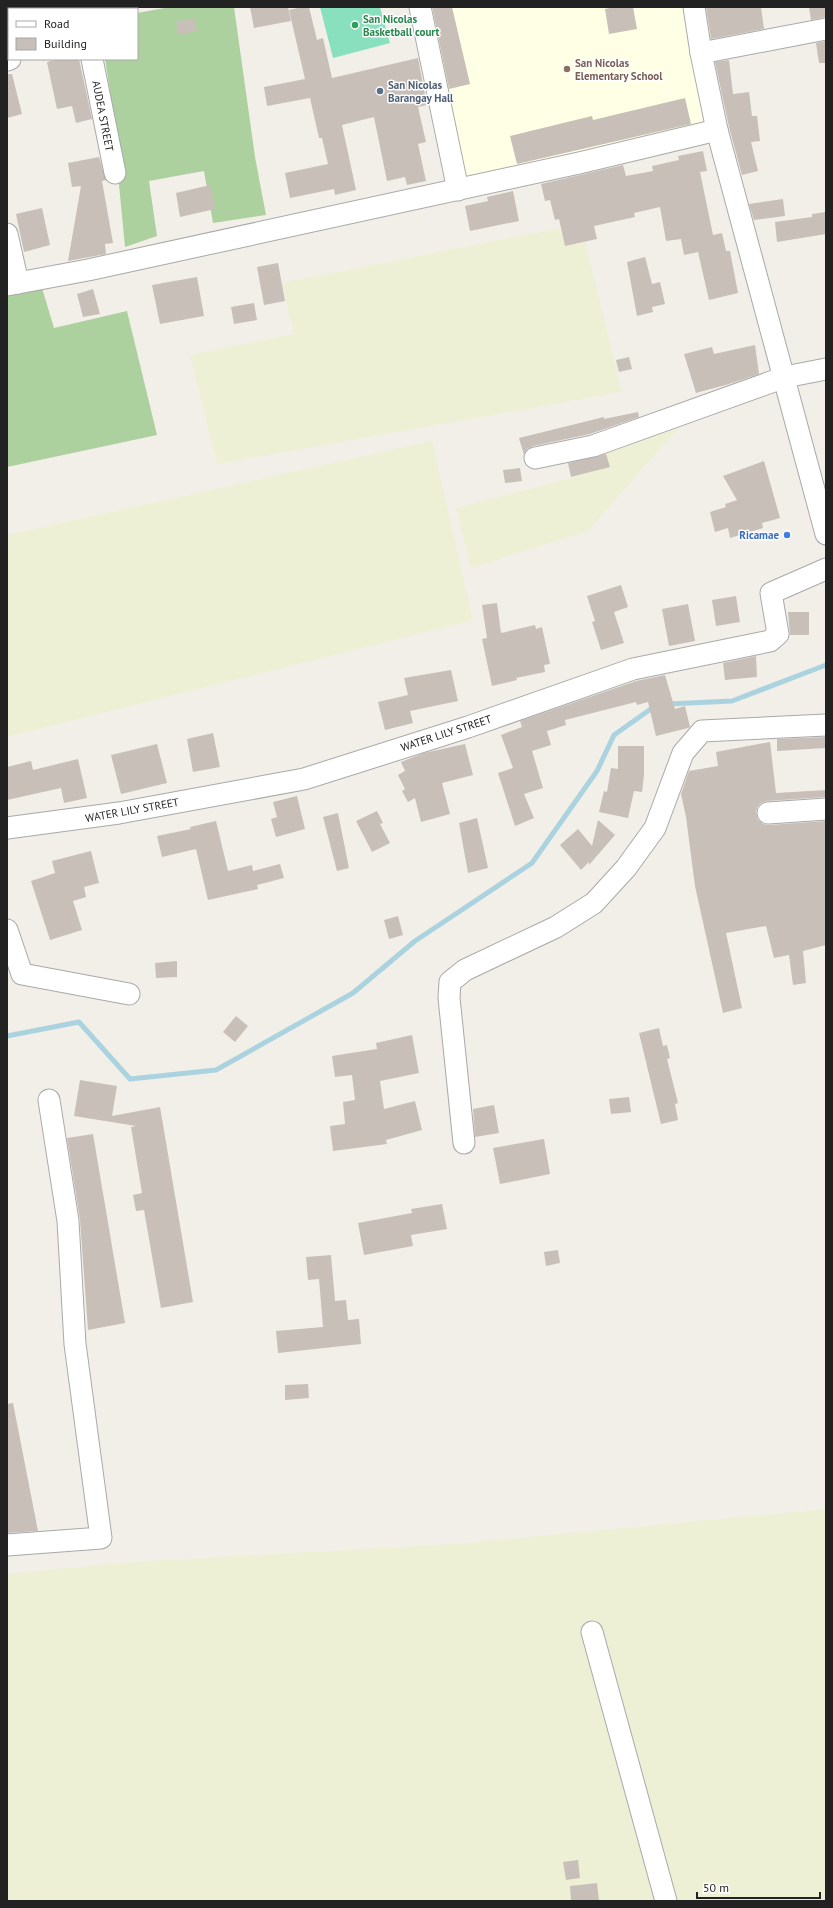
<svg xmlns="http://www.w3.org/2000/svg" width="833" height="1908" font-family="'PT Sans',sans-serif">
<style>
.education{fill:#ffffe5}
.farmland{fill:#eef0d5}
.forest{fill:#add19e}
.pitch{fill:#88e0be}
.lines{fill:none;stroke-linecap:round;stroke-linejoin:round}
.stream{stroke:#aad3df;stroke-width:5}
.building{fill:#c7bfb8}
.minor-casing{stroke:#a9a9a9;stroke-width:23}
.minor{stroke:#fff;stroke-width:21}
.leisure-dot{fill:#2e9e5b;stroke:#fff;stroke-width:1.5}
.education-dot{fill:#8d6e63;stroke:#fff;stroke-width:1.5}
.service-dot{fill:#5c6f8a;stroke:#fff;stroke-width:1.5}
.shop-dot{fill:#3f7fe0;stroke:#fff;stroke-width:1.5}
.labels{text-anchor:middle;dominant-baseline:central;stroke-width:3;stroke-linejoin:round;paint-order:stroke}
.leisure-label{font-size:11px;font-weight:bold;fill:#27864d;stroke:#fff;text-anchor:start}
.education-label{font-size:11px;font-weight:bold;fill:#785e54;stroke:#fff;text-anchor:start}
.service-label{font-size:11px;font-weight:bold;fill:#4e5e75;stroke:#fff;text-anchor:start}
.street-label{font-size:11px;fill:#222;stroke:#fff}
.shop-label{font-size:11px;font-weight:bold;fill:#366cbe;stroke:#fff;text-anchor:end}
</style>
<rect width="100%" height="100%" fill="#f2efe9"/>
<path class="education" d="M 427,7 L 684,7 L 705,132 L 476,182 L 460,176 Z"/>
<g class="farmland">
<path d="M 581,224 L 622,392 L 217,464 L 190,355 L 294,334 L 282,283 Z"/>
<path d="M 695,409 L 588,531 L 471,568 L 456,508 L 590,473 L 590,438 Z"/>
<path d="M 432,441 L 473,620 L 7,737 L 7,535 Z"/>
<path d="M 826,1509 L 826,1901 L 7,1901 L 7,1574 L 133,1562 L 454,1544 Z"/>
</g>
<g class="forest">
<path d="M 170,7 L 234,7 L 255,157 L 266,215 L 213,223 L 204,171 L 149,181 L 157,236 L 125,247 L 110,91 L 105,59 L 137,59 L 137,13 Z"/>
<path d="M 42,288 L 54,328 L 127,311 L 157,435 L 7,467 L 7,295 Z"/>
</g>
<path class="pitch" d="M 320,7 L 380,7 L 390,43 L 333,58 Z"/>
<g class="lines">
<g class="stream">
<path d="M 668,704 L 732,701 L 826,665"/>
<path d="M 7,1036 L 79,1022 L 130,1079 L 216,1070 L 353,993 L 415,941 L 532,863 L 597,771 L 614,735 L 655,706"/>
</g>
</g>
<g class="building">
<path d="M 250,7 L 288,7 L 291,21 L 254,28 Z"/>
<path d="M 302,7 L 309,7 L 317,40 L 323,38 L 332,78 L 418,58 L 427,105 L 418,107 L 426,142 L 418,144 L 426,181 L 407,185 L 405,177 L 387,181 L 374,117 L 342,125 L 356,190 L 335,195 L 334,189 L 290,198 L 285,173 L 328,164 L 322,138 L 319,138 L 310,98 L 267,106 L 264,87 L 305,79 L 289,10 Z"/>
<path d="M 432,7 L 452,7 L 470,84 L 449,89 Z"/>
<path d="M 615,7 L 633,7 L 637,29 L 609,34 L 605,9 Z"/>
<path d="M 706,7 L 761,7 L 764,29 L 711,39 Z"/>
<path d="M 809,7 L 826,7 L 826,17 L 811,20 Z"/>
<path d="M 194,18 L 197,31 L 179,35 L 176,22 Z"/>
<path d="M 826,41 L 826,63 L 819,63 L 816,43 Z"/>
<path d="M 58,59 L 79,59 L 92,119 L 76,123 L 72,106 L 57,109 L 47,62 Z"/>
<path d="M 729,60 L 733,94 L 749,92 L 752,116 L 757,116 L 760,141 L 751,142 L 758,171 L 742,175 L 729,127 L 715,62 Z"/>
<path d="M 7,74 L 12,74 L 22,114 L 7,118 Z"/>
<path d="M 685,98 L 691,124 L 517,164 L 510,136 L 592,116 L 593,120 Z"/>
<path d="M 703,151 L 707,171 L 700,172 L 713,235 L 722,233 L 726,251 L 730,251 L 738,293 L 709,300 L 698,252 L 684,255 L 681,239 L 666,241 L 660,207 L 634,213 L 635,217 L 594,226 L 597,239 L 565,246 L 559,219 L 555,220 L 550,200 L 545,201 L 541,184 L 623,165 L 626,176 L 653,171 L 652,166 L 679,160 L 678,156 Z"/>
<path d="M 99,157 L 106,180 L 102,181 L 113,243 L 105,244 L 106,254 L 68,261 L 81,186 L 72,187 L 68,163 Z"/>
<path d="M 210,185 L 215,209 L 180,217 L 176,193 Z"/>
<path d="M 513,191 L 519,221 L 470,231 L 465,206 L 488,201 L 487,197 Z"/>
<path d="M 783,199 L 785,216 L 754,220 L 749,204 Z"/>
<path d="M 42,208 L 50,245 L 24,252 L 16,214 Z"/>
<path d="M 826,212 L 826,234 L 777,242 L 775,222 L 812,217 L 812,214 Z"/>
<path d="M 645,257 L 652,284 L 660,282 L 665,304 L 652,307 L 653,312 L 637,316 L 627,262 Z"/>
<path d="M 278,263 L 285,301 L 264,305 L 257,267 Z"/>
<path d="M 197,277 L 204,316 L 160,324 L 152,285 Z"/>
<path d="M 93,289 L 100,314 L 83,317 L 77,294 Z"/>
<path d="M 254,303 L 257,320 L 234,324 L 231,307 Z"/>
<path d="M 755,345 L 759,374 L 729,384 L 696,393 L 684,354 L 712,347 L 714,354 Z"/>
<path d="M 629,357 L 632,369 L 619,372 L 616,360 Z"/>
<path d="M 638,412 L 639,417 L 590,434 L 533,446 L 527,449 L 524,455 L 519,438 L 604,417 L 604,419 Z"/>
<path d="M 606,454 L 610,467 L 571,477 L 568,463 Z"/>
<path d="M 764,461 L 780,518 L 762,523 L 763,528 L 730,538 L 728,528 L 715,532 L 710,512 L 726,507 L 725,504 L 737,500 L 723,476 Z"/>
<path d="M 520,468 L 522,481 L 505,483 L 503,470 Z"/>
<path d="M 621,585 L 628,607 L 614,612 L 624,643 L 601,650 L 592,622 L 595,621 L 587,596 Z"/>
<path d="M 736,596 L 740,622 L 716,626 L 712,600 Z"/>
<path d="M 497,603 L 501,633 L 535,625 L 536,629 L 542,627 L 550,664 L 544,665 L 545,672 L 516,678 L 517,680 L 492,686 L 482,639 L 487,638 L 482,605 Z"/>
<path d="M 688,604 L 695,641 L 669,646 L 662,609 Z"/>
<path d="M 788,612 L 809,612 L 809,635 L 790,635 Z"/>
<path d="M 756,656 L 757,677 L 725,680 L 723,663 Z"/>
<path d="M 451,670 L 458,701 L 410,711 L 413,723 L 385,730 L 378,702 L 408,695 L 404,678 Z"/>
<path d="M 665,675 L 675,709 L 685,706 L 690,727 L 688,728 L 656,736 L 648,702 L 637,705 L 636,702 L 565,720 L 566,725 L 547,731 L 551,745 L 532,751 L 543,788 L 524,794 L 534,818 L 515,826 L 498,773 L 513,768 L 501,735 L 522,727 L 520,721 L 636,681 Z"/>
<path d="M 213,733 L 220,767 L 193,772 L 187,739 Z"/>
<path d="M 826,737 L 826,748 L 777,751 L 777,739 Z"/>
<path d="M 770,742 L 776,793 L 826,790 L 826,797 L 767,801 L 761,803 L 757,808 L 756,813 L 758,820 L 763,824 L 768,825 L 826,821 L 826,945 L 803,951 L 806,983 L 793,985 L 789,955 L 774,958 L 766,926 L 726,933 L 742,1008 L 723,1013 L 695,886 L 686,817 L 681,794 L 689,771 L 718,766 L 716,752 Z"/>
<path d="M 157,744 L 167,783 L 121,794 L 111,755 Z"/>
<path d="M 465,744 L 473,775 L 442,783 L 450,814 L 421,822 L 415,798 L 408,802 L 402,791 L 405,789 L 398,775 L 405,771 L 401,762 L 424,753 Z"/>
<path d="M 618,746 L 644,746 L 644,775 L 642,792 L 634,791 L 628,818 L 599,812 L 604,791 L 607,792 L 611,768 L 618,769 Z"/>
<path d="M 78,759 L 87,798 L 64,803 L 61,788 L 7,800 L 7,767 L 31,761 L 33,770 Z"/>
<path d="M 297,796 L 305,829 L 276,837 L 271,819 L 277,817 L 273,802 Z"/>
<path d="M 377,811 L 383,823 L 380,824 L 390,843 L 372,852 L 356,821 Z"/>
<path d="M 338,813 L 349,868 L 337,871 L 323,817 Z"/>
<path d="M 477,818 L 488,868 L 468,873 L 459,823 Z"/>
<path d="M 598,820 L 615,835 L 589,865 L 589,862 L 581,870 L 560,845 L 578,829 L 592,846 Z"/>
<path d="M 216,821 L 228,871 L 252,865 L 253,871 L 280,864 L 284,878 L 257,885 L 258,889 L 208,900 L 196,849 L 162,857 L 157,836 L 191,829 L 190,827 Z"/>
<path d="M 91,851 L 99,883 L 84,887 L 86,897 L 73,901 L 82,930 L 50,940 L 31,881 L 55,873 L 52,861 Z"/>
<path d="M 398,916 L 403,935 L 389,939 L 384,920 Z"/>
<path d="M 177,961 L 177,977 L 156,978 L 155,963 Z"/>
<path d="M 236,1016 L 248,1026 L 235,1042 L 223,1032 Z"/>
<path d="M 659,1028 L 663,1046 L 667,1045 L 670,1058 L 667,1059 L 678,1103 L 675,1104 L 678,1120 L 661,1124 L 639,1033 Z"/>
<path d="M 412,1035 L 419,1073 L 380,1081 L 384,1109 L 415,1101 L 422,1130 L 386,1140 L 387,1144 L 333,1151 L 330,1126 L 345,1124 L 343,1102 L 355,1100 L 352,1075 L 335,1077 L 332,1056 L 377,1049 L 376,1043 Z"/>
<path d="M 80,1080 L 117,1086 L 112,1116 L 160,1107 L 193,1302 L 161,1308 L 144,1210 L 136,1211 L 133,1195 L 142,1193 L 131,1127 L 136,1126 L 74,1116 Z"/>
<path d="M 629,1097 L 631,1112 L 611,1114 L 609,1099 Z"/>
<path d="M 494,1105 L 499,1133 L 475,1137 L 473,1109 Z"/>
<path d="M 93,1134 L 125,1323 L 88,1330 L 80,1220 L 67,1138 Z"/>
<path d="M 544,1139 L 550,1174 L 500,1184 L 493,1148 Z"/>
<path d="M 442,1204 L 447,1229 L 411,1235 L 413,1246 L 364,1255 L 358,1223 L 412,1213 L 411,1209 Z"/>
<path d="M 558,1250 L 560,1263 L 546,1266 L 544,1252 Z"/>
<path d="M 331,1255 L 335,1301 L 346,1300 L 348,1320 L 359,1319 L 361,1344 L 278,1353 L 276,1331 L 323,1327 L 319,1279 L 308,1280 L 306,1257 Z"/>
<path d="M 308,1384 L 309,1398 L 285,1400 L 285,1385 Z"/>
<path d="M 13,1403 L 38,1531 L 7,1533 L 7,1404 Z"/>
<path d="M 578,1860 L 580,1878 L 566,1880 L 563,1862 Z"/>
<path d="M 597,1883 L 599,1900 L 571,1901 L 570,1886 Z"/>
</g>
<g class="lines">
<g class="minor-casing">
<g id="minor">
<path d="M 82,7 L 82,9"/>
<path d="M 420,7 L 458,190"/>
<path d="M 694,7 L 701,53 L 717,130 L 826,534"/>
<path d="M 701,53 L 826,29"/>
<path d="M 92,59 L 115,173"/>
<path d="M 7,60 L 10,59"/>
<path d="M 7,234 L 18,283"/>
<path d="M 7,285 L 88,270 L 579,163 L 717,130"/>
<path d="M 535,458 L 593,446 L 785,377 L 826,369"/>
<path d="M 768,813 L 826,809"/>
<path d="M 7,828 L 119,813 L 304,779 L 468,727 L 633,669 L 770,641 L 778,634 L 771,593 L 826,569"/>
<path d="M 7,930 L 22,974 L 129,994"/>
<path d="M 464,1143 L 449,998 L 450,982 L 465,970 L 556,927 L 594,903 L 626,868 L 655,828 L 683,753 L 702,731 L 826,725"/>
<path d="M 7,1545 L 101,1538 L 75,1344 L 68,1221 L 49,1100"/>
<path d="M 592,1632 L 666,1901"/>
</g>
</g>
<use href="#minor" class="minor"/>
</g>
<circle class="leisure-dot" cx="355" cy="25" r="4"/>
<circle class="education-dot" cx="567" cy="69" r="4"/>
<circle class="service-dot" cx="380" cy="91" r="4"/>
<circle class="shop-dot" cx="787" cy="535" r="4"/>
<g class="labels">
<g class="leisure-label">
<text x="363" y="19">San Nicolas<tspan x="363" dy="13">Basketball court</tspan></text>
</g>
<g class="education-label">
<text x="575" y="63">San Nicolas<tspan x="575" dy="13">Elementary School</tspan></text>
</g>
<g class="service-label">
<text x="388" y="85">San Nicolas<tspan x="388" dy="13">Barangay Hall</tspan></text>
</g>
<g class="street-label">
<text transform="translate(103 116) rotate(79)">AUDEA STREET</text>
<text transform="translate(446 733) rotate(-18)">WATER LILY STREET</text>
<text transform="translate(132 810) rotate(-10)">WATER LILY STREET</text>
</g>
<g class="shop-label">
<text x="779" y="535">Ricamae</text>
</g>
</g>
<rect width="833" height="1908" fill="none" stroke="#222222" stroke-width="16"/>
<rect x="8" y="8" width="130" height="52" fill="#ffffff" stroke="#a7a7a7"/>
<rect x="16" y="21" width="20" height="6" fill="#ffffff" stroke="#a7a7a7"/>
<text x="44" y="28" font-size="12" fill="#222222">Road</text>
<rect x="16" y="38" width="20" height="12" fill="#c7bfb8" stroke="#a7a7a7"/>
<text x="44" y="48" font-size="12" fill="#222222">Building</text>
<path d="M697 1892v6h123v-6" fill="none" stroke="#222222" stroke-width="2"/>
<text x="703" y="1892" font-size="12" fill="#222222" stroke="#ffffff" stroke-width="3" paint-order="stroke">50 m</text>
</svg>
